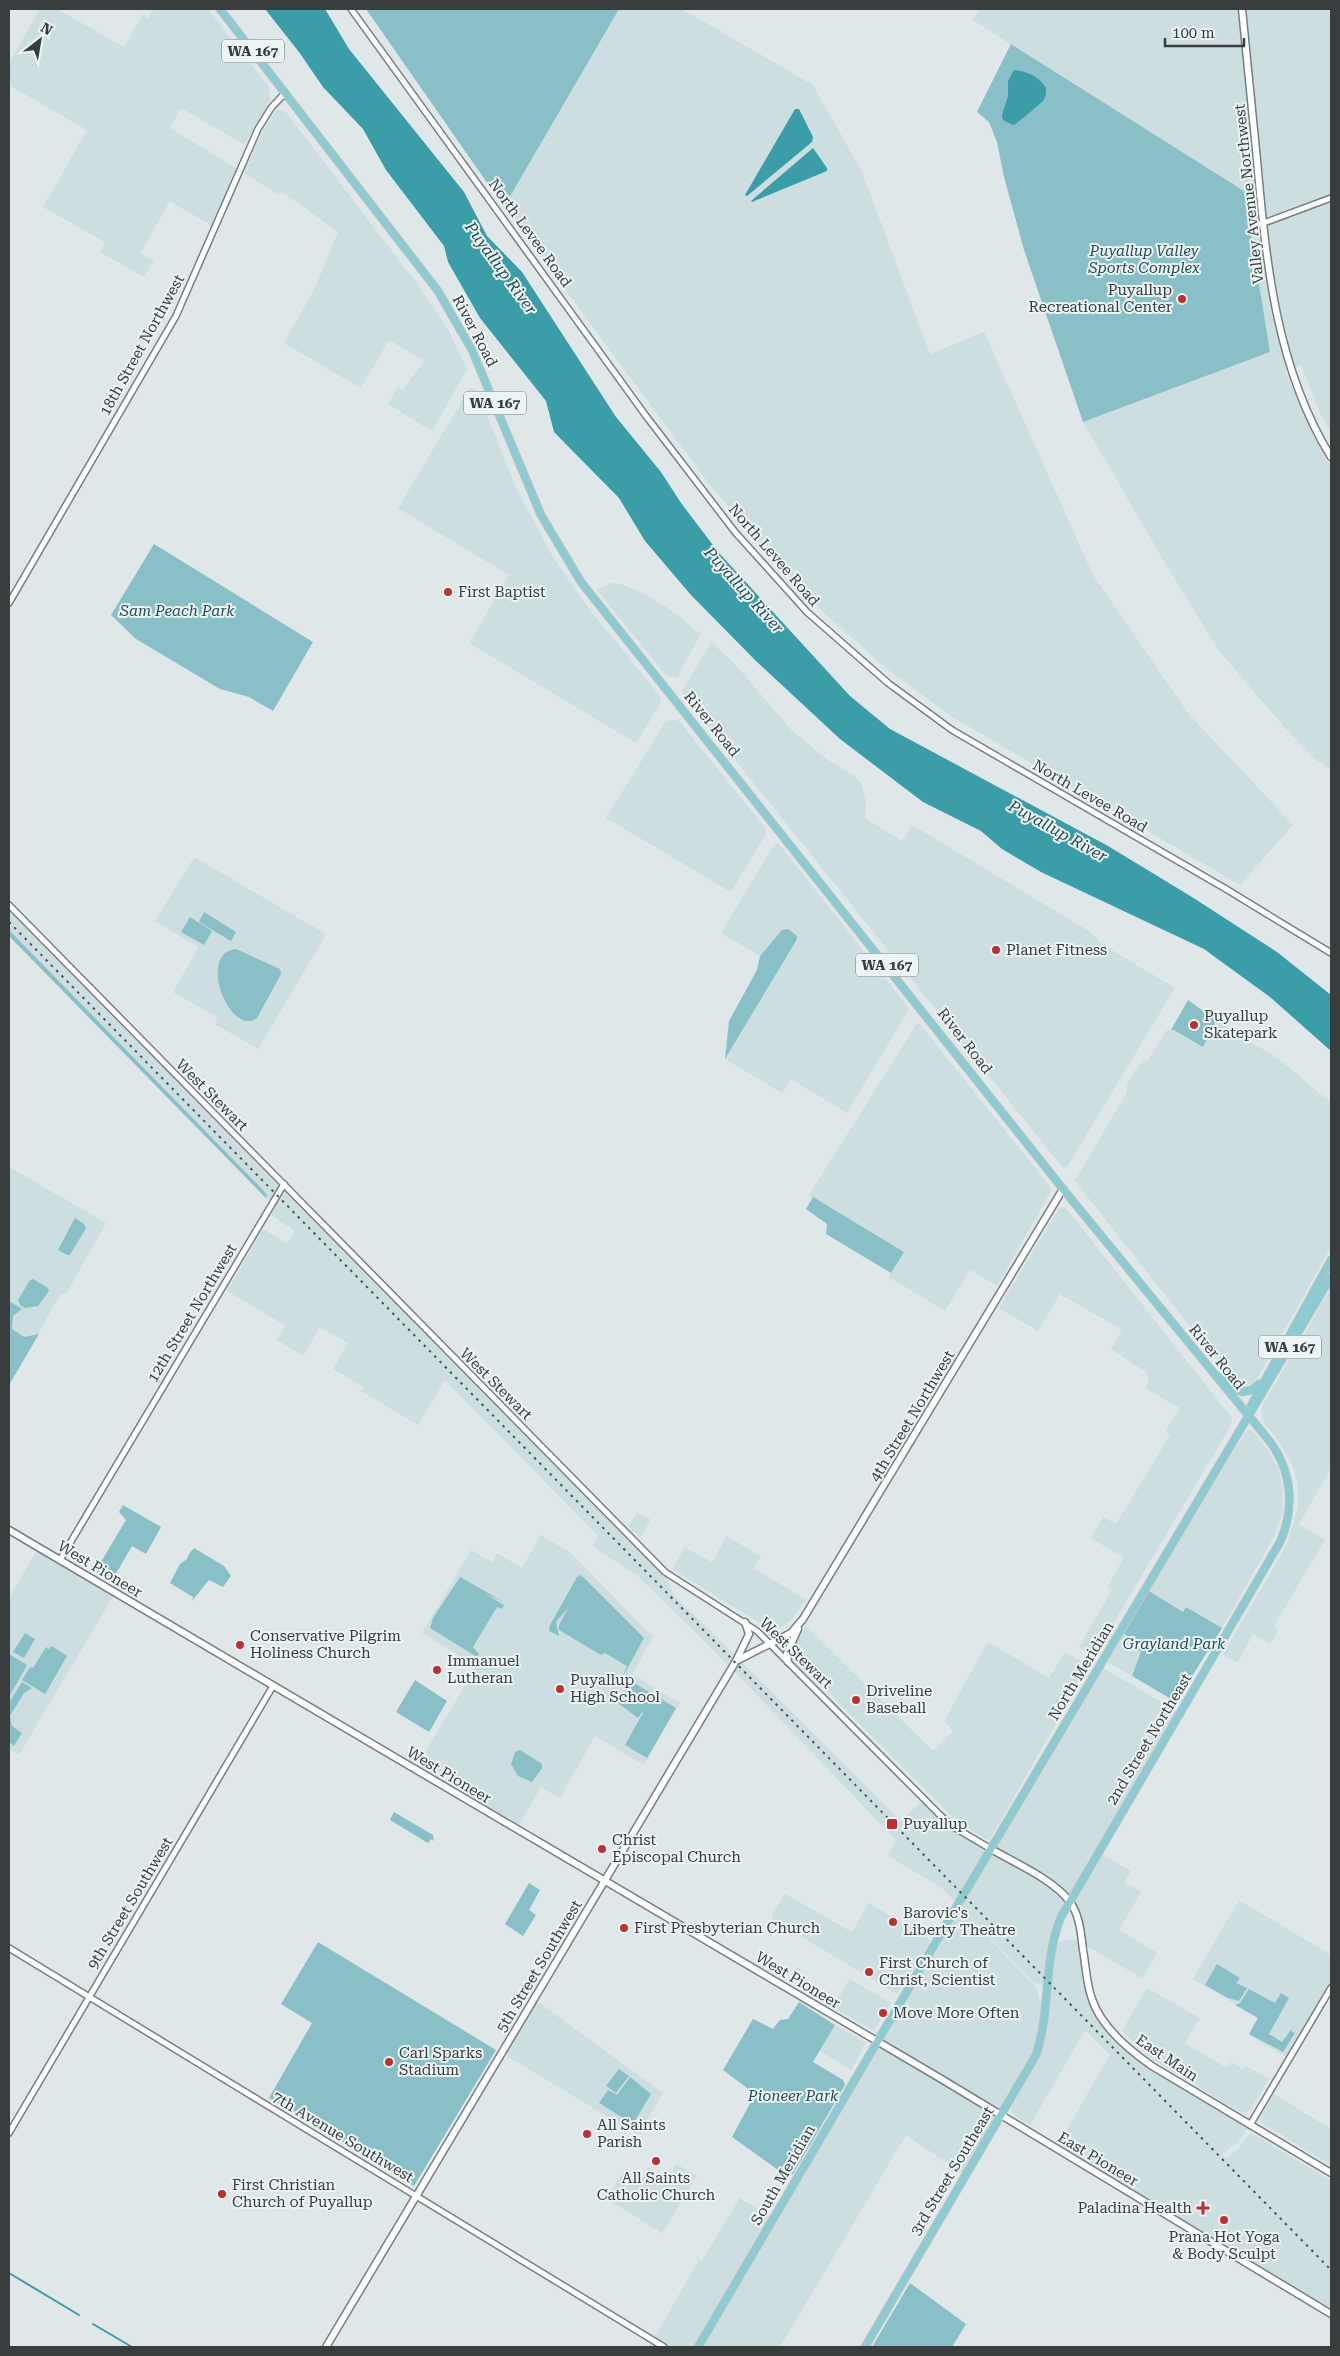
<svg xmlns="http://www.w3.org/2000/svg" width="1340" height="2356" font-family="'Roboto Serif',serif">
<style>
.built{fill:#ccdee0;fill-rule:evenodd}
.green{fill:#89c0c7}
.water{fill:#3a9da8}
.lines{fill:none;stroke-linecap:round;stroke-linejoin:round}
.stream{stroke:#3a9da8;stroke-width:2}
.tertiary-casing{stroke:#787f80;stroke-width:8}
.secondary-casing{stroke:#787f80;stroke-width:9}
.primary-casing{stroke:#c0c1c1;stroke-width:9}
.tertiary{stroke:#fff;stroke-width:5}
.secondary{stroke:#fff;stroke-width:6}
.primary{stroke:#8dcbd3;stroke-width:7}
.rail{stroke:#4c5050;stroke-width:2;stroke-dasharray:2.5 5;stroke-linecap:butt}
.poi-dot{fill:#be2f30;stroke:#ecf4f5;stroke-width:2}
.labels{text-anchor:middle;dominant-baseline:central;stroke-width:4;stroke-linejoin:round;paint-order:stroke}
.shield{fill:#ecf4f5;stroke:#6f7474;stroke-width:1}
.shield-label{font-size:14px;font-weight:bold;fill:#3a3d3d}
.street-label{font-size:15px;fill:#3a3d3d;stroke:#ecf4f5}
.park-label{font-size:15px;font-style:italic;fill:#224d52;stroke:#ecf4f5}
.poi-label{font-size:15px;fill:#3a3d3d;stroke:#ecf4f5;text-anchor:start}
.water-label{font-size:16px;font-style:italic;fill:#1f4b50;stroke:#ecf4f5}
</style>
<rect width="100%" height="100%" fill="#dfe7e8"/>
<g class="built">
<path d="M 40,9 L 57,9 L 124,47 L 143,14 L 147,19 L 154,9 L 208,9 L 269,87 L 270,100 L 245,145 L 181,108 L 170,128 L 236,168 L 212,226 L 170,201 L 140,253 L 154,261 L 144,277 L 100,252 L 105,242 L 43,207 L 87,130 L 9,85 L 9,63 Z"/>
<path d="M 619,9 L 682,9 L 813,85 L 862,172 L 930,354 L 984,332 L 1093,575 L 1188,713 L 1293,825 L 1240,885 L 951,716 L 891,672 L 825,614 L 770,556 L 707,481 L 504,207 Z"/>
<path d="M 979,9 L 1331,9 L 1331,433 L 1320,413 L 1301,365 L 1285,371 L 1313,434 L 1331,467 L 1331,770 L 1314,758 L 1285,728 L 1220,652 L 1168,568 L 1083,422 L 1270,352 L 1244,191 L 973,20 Z"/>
<path d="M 277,109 L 285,111 L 418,285 L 448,329 L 467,369 L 432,431 L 388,404 L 398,387 L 403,390 L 424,361 L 389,340 L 361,388 L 284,343 L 315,288 L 338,232 L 281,191 L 278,194 L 244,173 L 266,125 Z"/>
<path d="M 469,389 L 473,388 L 478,392 L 516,488 L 554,559 L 589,609 L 660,696 L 661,702 L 636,743 L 469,643 L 509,575 L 398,508 Z"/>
<path d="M 611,583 L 624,585 L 646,595 L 666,607 L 701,634 L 681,669 L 680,675 L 677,678 L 666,675 L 597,590 Z"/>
<path d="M 711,642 L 735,664 L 791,730 L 828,760 L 851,774 L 861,782 L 866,802 L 865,818 L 902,841 L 912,825 L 1092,933 L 1100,943 L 1175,988 L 1067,1167 L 1063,1168 L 683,695 L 683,690 Z"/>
<path d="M 675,720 L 679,721 L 766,829 L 766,834 L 731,892 L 606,818 L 666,721 Z"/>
<path d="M 778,843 L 908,1007 L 908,1011 L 847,1113 L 791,1079 L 782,1093 L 725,1059 L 796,942 L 783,929 L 760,956 L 721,933 L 774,845 Z"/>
<path d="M 196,858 L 324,933 L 325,936 L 258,1049 L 215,1024 L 218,1018 L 173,992 L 199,947 L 155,921 L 192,861 Z"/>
<path d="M 9,905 L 665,1572 L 673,1594 L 901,1821 L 924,1799 L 952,1826 L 991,1849 L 1100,1666 L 1180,1713 L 1098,1852 L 1131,1871 L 1124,1882 L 1141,1892 L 1119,1930 L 1157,1953 L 1142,1978 L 1083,1944 L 1089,1988 L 1098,2013 L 1141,2058 L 1250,2125 L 1238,2142 L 1222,2154 L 1226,2159 L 1239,2148 L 1249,2134 L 1253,2134 L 1331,2181 L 1331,2314 L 1056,2148 L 1110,2055 L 1085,2030 L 1030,2125 L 1013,2115 L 1011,2109 L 1012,2098 L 966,2176 L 906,2135 L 780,2347 L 649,2347 L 699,2260 L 701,2262 L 740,2198 L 773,2218 L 938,1939 L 962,1909 L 1037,1989 L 1039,1999 L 1046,2003 L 1047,1991 L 1040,1984 L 1034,1983 L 942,1888 L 888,1856 L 896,1840 L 735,1672 L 638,1576 L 592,1546 L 598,1536 L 445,1380 L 418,1425 L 361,1391 L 363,1387 L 333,1369 L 348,1343 L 320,1327 L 303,1356 L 277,1340 L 285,1325 L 227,1291 L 263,1229 L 287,1244 L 295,1231 L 271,1215 L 275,1207 L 9,936 ZM 1075,1897 L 1082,1943 L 1072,1939 L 1065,1940 L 1058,1943 L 1052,1951 L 1069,1901 Z"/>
<path d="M 1216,1020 L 1280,1060 L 1331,1103 L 1331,1247 L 1258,1377 L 1253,1383 L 1246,1387 L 1235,1383 L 1075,1181 L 1127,1092 L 1127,1084 L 1142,1061 L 1148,1060 L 1166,1031 L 1174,1030 L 1203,1046 Z"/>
<path d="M 918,1022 L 1049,1185 L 1051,1191 L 997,1286 L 970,1270 L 945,1311 L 889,1277 L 903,1252 L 809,1195 Z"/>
<path d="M 9,1167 L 106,1223 L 66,1294 L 61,1293 L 9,1385 Z"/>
<path d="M 1060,1207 L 1065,1207 L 1232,1418 L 1231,1425 L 1094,1656 L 1079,1647 L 1112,1590 L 1107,1587 L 1124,1558 L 1091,1538 L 1103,1517 L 1116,1524 L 1170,1435 L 1165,1431 L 1180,1408 L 1145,1388 L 1149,1381 L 1147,1373 L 1111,1349 L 1122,1330 L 1060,1294 L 1038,1331 L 999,1308 Z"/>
<path d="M 1331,1288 L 1331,1469 L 1299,1524 L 1325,1540 L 1274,1626 L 1279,1630 L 1270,1644 L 1253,1634 L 1237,1663 L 1223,1655 L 1287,1544 L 1298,1507 L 1298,1483 L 1292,1465 L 1280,1443 L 1263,1421 L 1261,1408 Z"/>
<path d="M 1248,1429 L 1255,1434 L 1268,1450 L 1278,1468 L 1283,1490 L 1283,1512 L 1274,1537 L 1222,1628 L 1186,1607 L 1183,1612 L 1149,1591 L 1223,1467 Z"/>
<path d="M 637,1512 L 651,1520 L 640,1537 L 628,1527 Z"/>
<path d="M 541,1535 L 572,1554 L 653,1637 L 632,1674 L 680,1703 L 644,1765 L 595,1736 L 560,1798 L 541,1787 L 516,1829 L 415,1769 L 477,1666 L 422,1633 L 471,1550 L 492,1562 L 497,1553 L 522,1568 Z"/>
<path d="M 727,1536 L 761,1557 L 754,1568 L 806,1600 L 791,1620 L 779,1629 L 770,1629 L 672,1569 L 685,1547 L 712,1562 Z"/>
<path d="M 39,1547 L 115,1593 L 19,1755 L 9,1749 L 9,1598 Z"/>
<path d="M 806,1626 L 933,1751 L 953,1731 L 944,1721 L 988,1642 L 1049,1678 L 1065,1652 L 1089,1666 L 990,1839 L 986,1839 L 954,1819 L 793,1656 L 793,1650 Z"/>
<path d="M 1124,1634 L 1131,1638 L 1131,1643 L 1134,1648 L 1141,1652 L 1132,1676 L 1108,1662 Z"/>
<path d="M 785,1894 L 852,1932 L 869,1903 L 928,1938 L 930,1942 L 897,1994 L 772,1919 L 772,1915 Z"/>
<path d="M 1239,1900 L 1331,1955 L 1331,1988 L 1289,2059 L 1249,2035 L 1259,2018 L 1193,1979 Z"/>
<path d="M 850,1979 L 891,2003 L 874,2031 L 833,2007 Z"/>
<path d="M 1147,1988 L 1200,2018 L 1185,2043 L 1227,2068 L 1231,2062 L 1243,2069 L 1246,2066 L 1269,2079 L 1250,2110 L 1242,2113 L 1149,2057 L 1122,2031 Z"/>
<path d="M 534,1999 L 663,2093 L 638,2135 L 510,2058 L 503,2051 Z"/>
<path d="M 835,2025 L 866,2043 L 851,2070 L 820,2051 Z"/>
<path d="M 1274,2094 L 1331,2129 L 1331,2165 L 1262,2123 L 1260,2117 Z"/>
<path d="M 676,2164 L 697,2176 L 662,2233 L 607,2199 L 625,2169 L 642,2179 L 648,2168 L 667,2179 Z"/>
</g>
<g class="green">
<path d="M 366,9 L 619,9 L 504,207 Z"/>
<path d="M 1011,44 L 1244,191 L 1270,352 L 1083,422 L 1024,250 L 1004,177 L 997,142 L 989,122 L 977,112 Z"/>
<path d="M 154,544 L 313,642 L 273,711 L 249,697 L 220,689 L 136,639 L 111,615 Z"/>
<path d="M 204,912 L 236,932 L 231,941 L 199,922 Z"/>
<path d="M 190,917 L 212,931 L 204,945 L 181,932 Z"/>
<path d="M 788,929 L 797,936 L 796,941 L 725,1059 L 729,1021 L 757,970 L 760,956 L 782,930 Z"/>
<path d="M 9,930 L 261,1188 L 267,1195 L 266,1198 L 9,936 Z"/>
<path d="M 236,949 L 280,969 L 281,974 L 257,1018 C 230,1038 196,953 236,949 Z"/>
<path d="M 1188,1000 L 1216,1020 L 1203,1047 L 1174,1030 L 1171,1030 Z"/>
<path d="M 813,1197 L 904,1252 L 891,1273 L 826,1234 L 827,1224 L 806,1209 Z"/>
<path d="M 75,1218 L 84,1224 L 86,1228 L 70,1255 L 67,1255 L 58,1250 Z"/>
<path d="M 33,1279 L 48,1288 L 49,1291 L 38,1306 L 25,1308 L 20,1305 L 18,1300 L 30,1280 Z"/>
<path d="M 9,1301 L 22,1309 L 13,1316 L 12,1329 L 24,1337 L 39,1334 L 9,1385 Z"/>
<path d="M 123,1505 L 161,1527 L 146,1554 L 132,1546 L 111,1582 L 95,1572 L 126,1520 L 119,1512 Z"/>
<path d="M 194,1548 L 224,1566 L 231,1576 L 223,1587 L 209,1580 L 192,1601 L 193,1597 L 170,1583 L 180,1564 L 187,1559 L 189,1554 Z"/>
<path d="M 581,1575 L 644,1638 L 622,1678 L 627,1666 L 605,1653 L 601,1655 L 559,1630 L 559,1625 L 568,1608 L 556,1622 L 559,1636 L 549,1631 L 550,1625 L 577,1577 Z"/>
<path d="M 460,1577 L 504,1602 L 486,1594 L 504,1605 L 502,1609 L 497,1607 L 473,1647 L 479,1654 L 477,1657 L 430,1628 L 433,1618 Z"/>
<path d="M 1149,1591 L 1183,1612 L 1186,1607 L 1222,1628 L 1176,1702 L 1132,1676 L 1141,1652 L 1132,1646 L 1131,1638 L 1124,1634 Z"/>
<path d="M 25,1633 L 35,1639 L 24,1658 L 13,1652 Z"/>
<path d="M 52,1646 L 67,1656 L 45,1694 L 22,1680 L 30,1667 L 33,1668 L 46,1647 L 49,1649 Z"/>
<path d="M 9,1654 L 27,1665 L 9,1697 Z"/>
<path d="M 415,1680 L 447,1701 L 429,1732 L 396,1712 Z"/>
<path d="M 22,1682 L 32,1688 L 24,1693 L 10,1716 L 12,1726 L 22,1733 L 14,1746 L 9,1742 L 9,1703 Z"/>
<path d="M 630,1683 L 634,1683 L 676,1708 L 647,1758 L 625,1745 L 643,1713 L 642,1712 L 638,1718 L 618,1703 Z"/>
<path d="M 520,1750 L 542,1764 L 542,1768 L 532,1782 L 518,1776 L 511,1764 L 515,1752 Z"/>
<path d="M 394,1812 L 433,1835 L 434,1841 L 431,1839 L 428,1843 L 390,1820 Z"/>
<path d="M 529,1883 L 540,1890 L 529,1910 L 536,1915 L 523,1936 L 505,1924 Z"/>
<path d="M 318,1942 L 496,2050 L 414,2186 L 269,2098 L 312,2023 L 281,2004 Z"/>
<path d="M 1217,1964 L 1240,1978 L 1236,1983 L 1247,1988 L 1239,2001 L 1228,1998 L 1205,1985 Z"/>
<path d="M 1249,1989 L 1275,2003 L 1281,1993 L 1289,1998 L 1269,2034 L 1282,2042 L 1296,2023 L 1291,2031 L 1295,2033 L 1283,2052 L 1249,2034 L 1258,2018 L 1235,2005 L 1240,2003 Z"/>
<path d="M 799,2002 L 835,2025 L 813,2062 L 843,2080 L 845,2085 L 793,2174 L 788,2177 L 732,2137 L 754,2096 L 751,2091 L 723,2070 L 753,2019 L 773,2029 L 780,2020 L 788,2019 Z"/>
<path d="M 619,2069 L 629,2076 L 616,2093 L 606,2086 Z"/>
<path d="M 630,2077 L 651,2094 L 633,2124 L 599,2103 L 608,2090 L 617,2095 Z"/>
<path d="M 910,2283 L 966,2324 L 952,2347 L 872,2347 Z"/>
</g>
<g class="water">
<path d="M 265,9 L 325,9 L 349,49 L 464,192 L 487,236 L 522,272 L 616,417 L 661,472 L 681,503 L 719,553 L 850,696 L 890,729 L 1108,846 L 1192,897 L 1277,952 L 1331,995 L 1331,1051 L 1270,997 L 1204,949 L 1041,872 L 1002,849 L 981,831 L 923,802 L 840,739 L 756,661 L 691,595 L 645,541 L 619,498 L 554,432 L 546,401 L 480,318 L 448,262 L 444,246 L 386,170 L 363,129 L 323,87 L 299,52 Z"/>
<path d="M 1014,70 C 1027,71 1040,77 1046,88 C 1046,93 1046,97 1043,101 C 1040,104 1017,124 1013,125 L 1003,120 L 1002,115 L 1008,96 L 1008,81 Z"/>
<path d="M 795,109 L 799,109 L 813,137 L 812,142 L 747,196 L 745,195 Z"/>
<path d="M 813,148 L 827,168 L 827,171 L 752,202 L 751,201 Z"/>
</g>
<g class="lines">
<g class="stream">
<path d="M 9,2273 L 79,2315"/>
<path d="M 93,2324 L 132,2347"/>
</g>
<g class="tertiary-casing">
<g id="tertiary">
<path d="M 351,9 L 646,416 L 735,532 L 807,612 L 888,683 L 952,730 L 1226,889 L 1331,953"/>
<path d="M 1261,224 L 1331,198"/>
<path d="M 9,603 L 176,316 L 258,129 L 271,108 L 285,93"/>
<path d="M 9,905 L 665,1572 L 757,1631 L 939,1814 L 952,1826 L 991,1849"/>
<path d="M 60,1560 L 284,1184"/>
<path d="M 9,1948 L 664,2347"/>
<path d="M 1250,2125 L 1331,1988"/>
<path d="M 9,2133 L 273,1686"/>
</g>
</g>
<g class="secondary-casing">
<g id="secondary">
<path d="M 1242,9 C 1247,59 1252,110 1257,160 C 1266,262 1276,368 1331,457"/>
<path d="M 9,1530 L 938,2077 L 1331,2314"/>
<path d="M 738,1660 L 791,1633 L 803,1619 L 1063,1189"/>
<path d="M 788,1662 L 787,1653 L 798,1629"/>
<path d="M 991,1849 C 1015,1863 1054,1880 1070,1902 C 1080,1916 1081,1934 1083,1950 C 1086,1966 1086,1983 1092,1999 C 1101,2027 1129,2050 1152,2066 L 1331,2173"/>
<path d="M 326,2347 L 736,1661 L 749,1634 L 745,1622"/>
</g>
</g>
<g class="primary-casing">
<g id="primary">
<path d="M 220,9 L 438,291 L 472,350 L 541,515 L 581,582 L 1063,1189 L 1271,1443 C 1292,1473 1295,1508 1280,1542 L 1061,1917 C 1043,1961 1051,2010 1036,2055 L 865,2347"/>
<path d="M 1219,1377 L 1242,1392 L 1252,1390 L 1259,1384"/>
<path d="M 1251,1406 L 1331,1260"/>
<path d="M 698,2347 L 964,1894 L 1331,1277"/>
</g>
</g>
<use href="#tertiary" class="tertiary"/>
<use href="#secondary" class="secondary"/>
<use href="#primary" class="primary"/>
<path class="rail" d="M 9,922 L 1331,2270"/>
</g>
<g class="poi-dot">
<circle cx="1182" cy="299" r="5"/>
<circle cx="448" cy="592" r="5"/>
<circle cx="996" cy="950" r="5"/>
<circle cx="1194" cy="1025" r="5"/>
<circle cx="240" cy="1645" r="5"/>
<circle cx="437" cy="1670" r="5"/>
<circle cx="560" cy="1689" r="5"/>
<circle cx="856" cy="1700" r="5"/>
<rect x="886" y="1818" width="12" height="12" rx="2.5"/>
<circle cx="602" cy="1849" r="5"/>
<circle cx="893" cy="1922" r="5"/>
<circle cx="624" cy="1928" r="5"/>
<circle cx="869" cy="1972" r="5"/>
<circle cx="883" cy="2013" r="5"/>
<circle cx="389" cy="2062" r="5"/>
<circle cx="587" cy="2134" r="5"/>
<circle cx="656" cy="2161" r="5"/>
<circle cx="222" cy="2194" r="5"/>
<path d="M1200.5 2200.5h5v5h5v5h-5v5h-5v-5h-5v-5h5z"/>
<circle cx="1224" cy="2220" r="5"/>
</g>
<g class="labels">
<g class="shield">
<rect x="222" y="39.5" width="62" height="23" rx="4"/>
<rect x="464" y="391.5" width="62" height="23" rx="4"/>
<rect x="856" y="953.5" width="62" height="23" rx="4"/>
<rect x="1259" y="1335.5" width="62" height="23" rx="4"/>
</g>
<g class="shield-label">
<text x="253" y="51">WA 167</text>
<text x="495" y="403">WA 167</text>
<text x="887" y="965">WA 167</text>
<text x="1290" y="1347">WA 167</text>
</g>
<g class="street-label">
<text transform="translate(1249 194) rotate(-96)">Valley Avenue Northwest</text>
<text transform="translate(530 233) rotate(54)">North Levee Road</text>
<text transform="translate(475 331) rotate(62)">River Road</text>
<text transform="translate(142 345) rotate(-61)">18th Street Northwest</text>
<text transform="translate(774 555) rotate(49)">North Levee Road</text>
<text transform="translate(712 724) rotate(51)">River Road</text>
<text transform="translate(1090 796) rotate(30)">North Levee Road</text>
<text transform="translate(965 1041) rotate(52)">River Road</text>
<text transform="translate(212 1095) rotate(45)">West Stewart</text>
<text transform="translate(192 1313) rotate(-59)">12th Street Northwest</text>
<text transform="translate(1217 1357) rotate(51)">River Road</text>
<text transform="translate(496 1384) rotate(45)">West Stewart</text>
<text transform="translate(912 1416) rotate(-59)">4th Street Northwest</text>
<text transform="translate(100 1569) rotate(31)">West Pioneer</text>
<text transform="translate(796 1653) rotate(44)">West Stewart</text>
<text transform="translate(1081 1671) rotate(-59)">North Meridian</text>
<text transform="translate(1149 1739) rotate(-59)">2nd Street Northeast</text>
<text transform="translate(449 1775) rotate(31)">West Pioneer</text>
<text transform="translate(130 1903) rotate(-59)">9th Street Southwest</text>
<text transform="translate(539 1966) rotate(-59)">5th Street Southwest</text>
<text transform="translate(798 1980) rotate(31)">West Pioneer</text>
<text transform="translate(1167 2058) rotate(34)">East Main</text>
<text transform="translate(343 2137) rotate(31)">7th Avenue Southwest</text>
<text transform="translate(1098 2159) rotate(31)">East Pioneer</text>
<text transform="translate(952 2171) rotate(-59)">3rd Street Southeast</text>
<text transform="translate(783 2175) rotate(-60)">South Meridian</text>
</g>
<g class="park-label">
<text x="1144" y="251">Puyallup Valley<tspan x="1144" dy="17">Sports Complex</tspan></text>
<text x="177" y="611">Sam Peach Park</text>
<text x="1174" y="1644">Grayland Park</text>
<text x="793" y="2096">Pioneer Park</text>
</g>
<g class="poi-label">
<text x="1172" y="290" text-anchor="end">Puyallup<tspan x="1172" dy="17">Recreational Center</tspan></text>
<text x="458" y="592">First Baptist</text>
<text x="1006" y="950">Planet Fitness</text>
<text x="1204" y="1016">Puyallup<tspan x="1204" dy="17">Skatepark</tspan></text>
<text x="250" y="1636">Conservative Pilgrim<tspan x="250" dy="17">Holiness Church</tspan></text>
<text x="447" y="1661">Immanuel<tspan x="447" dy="17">Lutheran</tspan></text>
<text x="570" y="1680">Puyallup<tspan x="570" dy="17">High School</tspan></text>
<text x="866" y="1691">Driveline<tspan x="866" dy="17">Baseball</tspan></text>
<text x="903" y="1824">Puyallup</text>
<text x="612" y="1840">Christ<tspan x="612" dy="17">Episcopal Church</tspan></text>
<text x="903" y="1913">Barovic's<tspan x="903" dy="17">Liberty Theatre</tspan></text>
<text x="634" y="1928">First Presbyterian Church</text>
<text x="879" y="1963">First Church of<tspan x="879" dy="17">Christ, Scientist</tspan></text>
<text x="893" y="2013">Move More Often</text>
<text x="399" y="2053">Carl Sparks<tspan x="399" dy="17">Stadium</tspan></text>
<text x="597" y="2125">All Saints<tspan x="597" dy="17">Parish</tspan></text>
<text x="656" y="2178" text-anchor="middle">All Saints<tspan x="656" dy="17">Catholic Church</tspan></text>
<text x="232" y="2185">First Christian<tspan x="232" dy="17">Church of Puyallup</tspan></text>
<text x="1192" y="2208" text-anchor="end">Paladina Health</text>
<text x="1224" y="2237" text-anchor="middle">Prana Hot Yoga<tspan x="1224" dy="17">&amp; Body Sculpt</tspan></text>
</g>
<g class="water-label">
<text transform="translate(501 268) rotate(54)">Puyallup River</text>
<text transform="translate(744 590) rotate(48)">Puyallup River</text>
<text transform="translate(1058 831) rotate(29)">Puyallup River</text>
</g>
</g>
<rect width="1340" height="2356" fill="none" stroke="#3a3d3d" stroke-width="20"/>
<g transform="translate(40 40) rotate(31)" stroke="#ecf4f5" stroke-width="4" paint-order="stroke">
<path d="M0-4L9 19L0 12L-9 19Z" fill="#3a3d3d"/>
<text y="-8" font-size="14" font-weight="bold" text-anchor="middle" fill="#3a3d3d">N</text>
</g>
<path d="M1165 38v8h79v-8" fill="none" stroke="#3a3d3d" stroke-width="2.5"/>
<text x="1172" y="38" font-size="15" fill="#3a3d3d" stroke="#ecf4f5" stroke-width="4" paint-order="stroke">100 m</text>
</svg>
